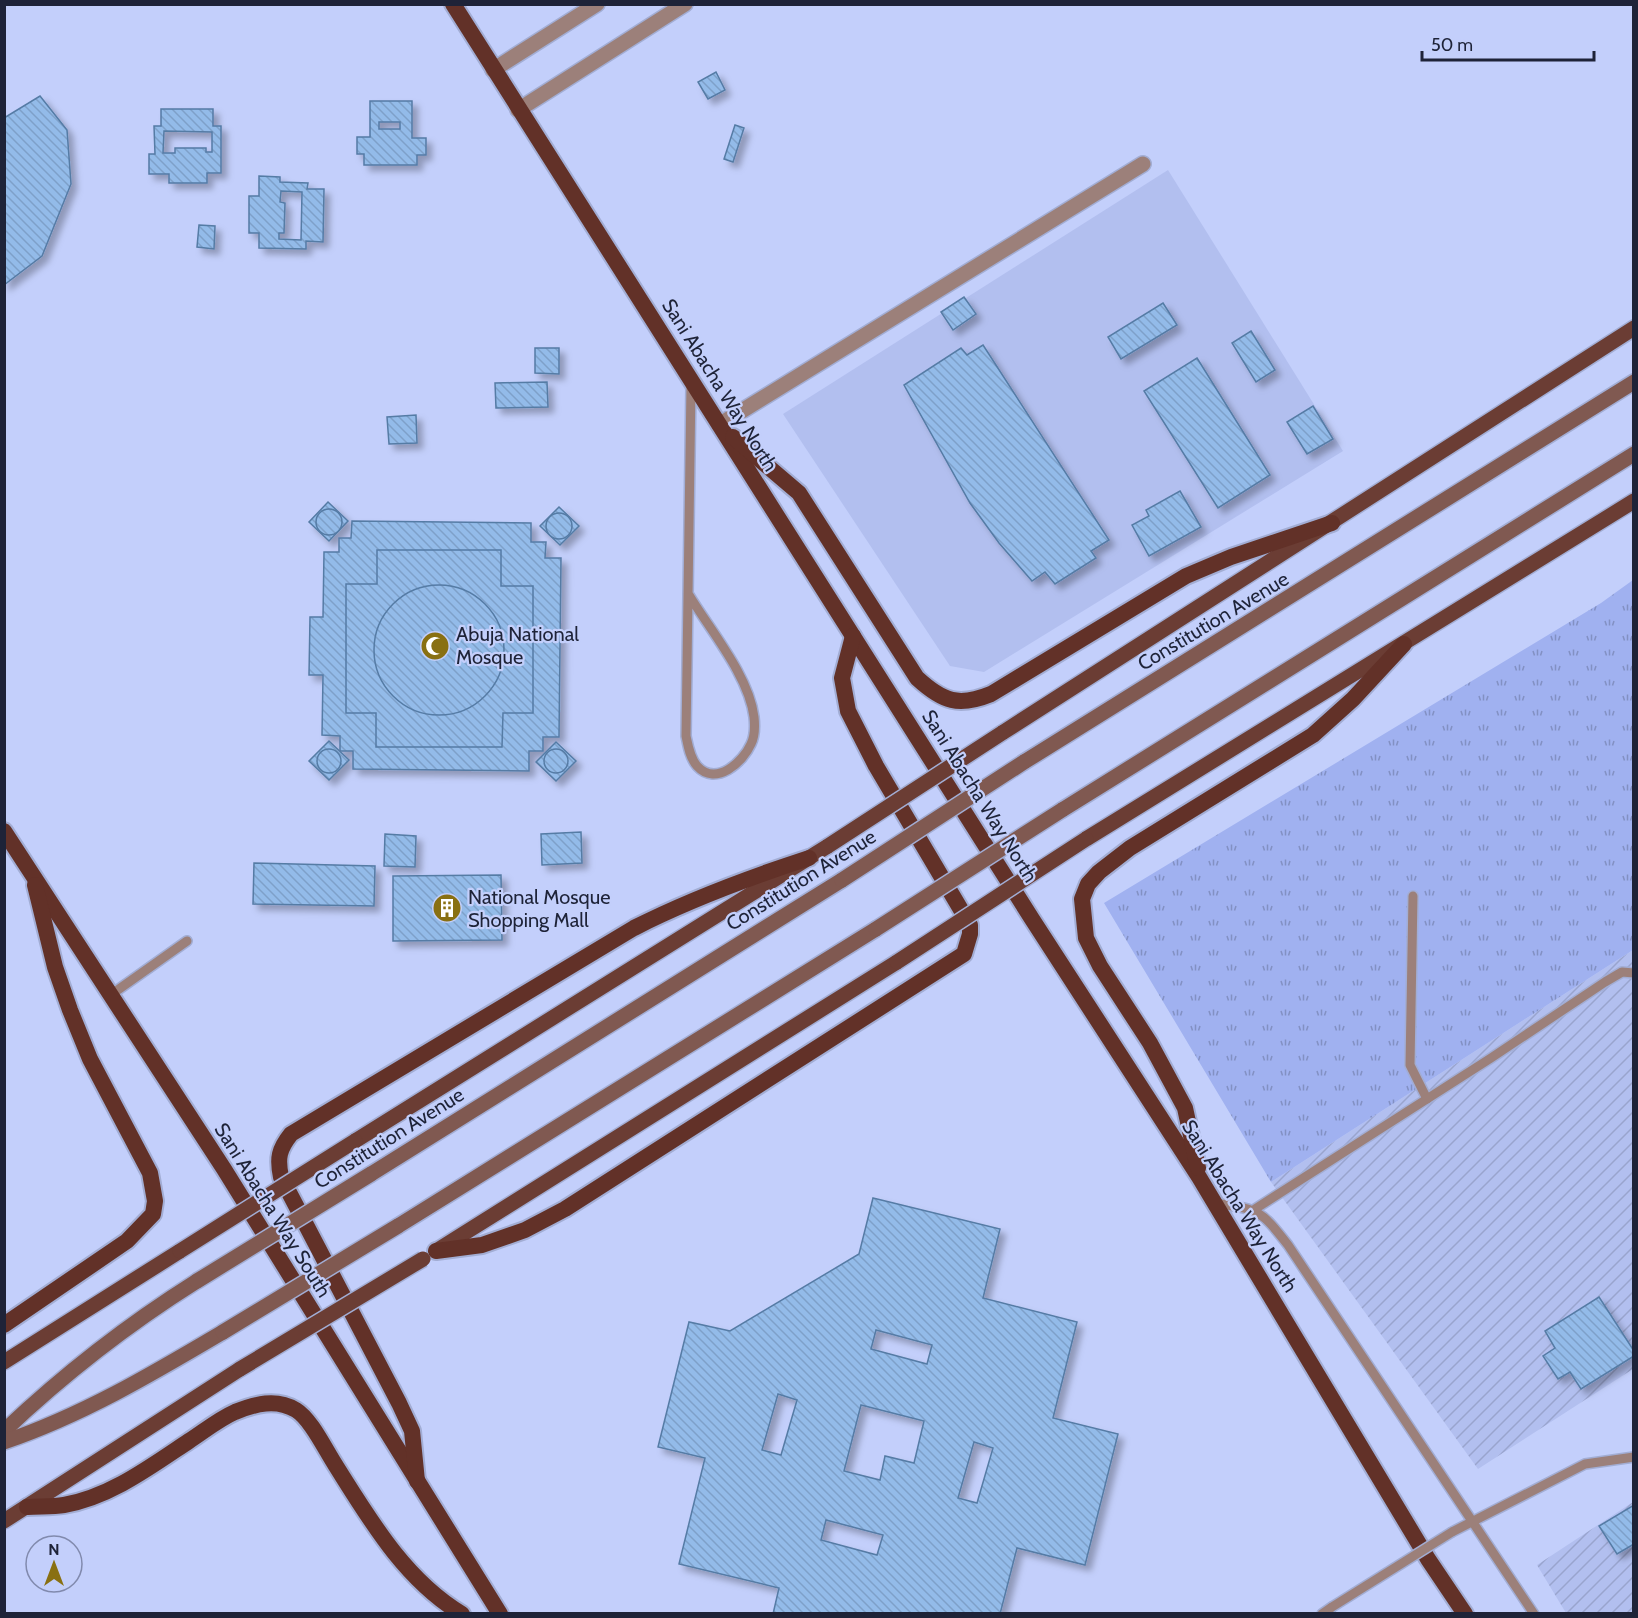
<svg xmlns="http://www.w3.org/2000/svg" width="1638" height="1618" font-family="Cabin,sans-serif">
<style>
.built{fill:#b2bfef}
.industrial{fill:url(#industrial-furrows)}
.grass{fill:url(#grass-tufts)}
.building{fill:url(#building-back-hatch);stroke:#557ba5;stroke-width:1.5;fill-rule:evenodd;filter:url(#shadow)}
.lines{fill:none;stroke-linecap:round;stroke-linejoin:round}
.service-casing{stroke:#a2add4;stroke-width:12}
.minor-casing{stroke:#a2add4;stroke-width:18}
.tertiary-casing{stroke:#a2add4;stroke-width:18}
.secondary-casing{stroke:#a2add4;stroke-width:18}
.primary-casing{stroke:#a2add4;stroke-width:18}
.trunk-casing{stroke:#a2add4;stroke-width:20}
.service{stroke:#9c807a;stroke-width:9}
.minor{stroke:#9c807a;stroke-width:15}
.tertiary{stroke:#9c807a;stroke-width:15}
.secondary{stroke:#805951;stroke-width:15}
.primary{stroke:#6b3d34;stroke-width:15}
.trunk{stroke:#623128;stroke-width:16}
.service-bridge-casing{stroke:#a2add4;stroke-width:12;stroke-linecap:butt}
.secondary-bridge-casing{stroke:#a2add4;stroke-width:18;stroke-linecap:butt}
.primary-bridge-casing{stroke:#a2add4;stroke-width:18;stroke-linecap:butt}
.service-bridge{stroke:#9c807a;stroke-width:9}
.secondary-bridge{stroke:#805951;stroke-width:15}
.primary-bridge{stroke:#6b3d34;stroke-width:15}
.labels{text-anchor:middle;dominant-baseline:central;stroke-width:4.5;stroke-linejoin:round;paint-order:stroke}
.street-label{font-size:20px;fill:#1e2338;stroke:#c3cffb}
.poi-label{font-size:20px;fill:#1e2338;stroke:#c3cffb;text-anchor:start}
</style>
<defs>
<pattern id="industrial-furrows" width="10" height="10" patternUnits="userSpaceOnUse" patternTransform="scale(1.5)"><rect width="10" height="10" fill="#b2bfef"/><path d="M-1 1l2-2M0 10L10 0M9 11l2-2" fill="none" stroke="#99a4ce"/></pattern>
<pattern id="grass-tufts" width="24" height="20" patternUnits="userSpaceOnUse" patternTransform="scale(1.5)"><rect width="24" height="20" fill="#a0b1f0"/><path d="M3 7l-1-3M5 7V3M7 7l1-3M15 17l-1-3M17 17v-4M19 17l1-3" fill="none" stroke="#8290c3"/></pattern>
<pattern id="building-back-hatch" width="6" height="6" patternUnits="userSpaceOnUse" patternTransform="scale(1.5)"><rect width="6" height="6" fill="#93bbe9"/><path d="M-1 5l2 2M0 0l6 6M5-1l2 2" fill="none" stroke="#7ea0c9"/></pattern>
<filter id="shadow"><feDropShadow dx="5.5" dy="5.5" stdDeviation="3" flood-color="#0004"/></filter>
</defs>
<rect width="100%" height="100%" fill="#c3cffb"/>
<path class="built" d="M 1168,170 L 1343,451 L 984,672 L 950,666 L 783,414 Z"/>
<g class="industrial">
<path d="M 1633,950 L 1633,1369 L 1478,1469 L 1271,1182 Z"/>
<path d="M 1633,1502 L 1633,1613 L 1566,1613 L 1537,1565 Z"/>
</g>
<path class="grass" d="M 1633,580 L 1633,950 L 1271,1182 L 1104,903 L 1601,603 Z"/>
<g class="building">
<path d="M 716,72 L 725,90 L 708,99 L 698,82 Z"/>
<path d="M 40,96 L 67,130 L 71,184 L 42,256 L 4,285 L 4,118 Z"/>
<path d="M 370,101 L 412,101 L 412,138 L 426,138 L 426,155 L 417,155 L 417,165 L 364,165 L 364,154 L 357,154 L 357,137 L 370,137 ZM 379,122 L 400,122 L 400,129 L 379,129 Z"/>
<path d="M 161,109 L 213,109 L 213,126 L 221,126 L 221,173 L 207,173 L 207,183 L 169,183 L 169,174 L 149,174 L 149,154 L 155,154 L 154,126 L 161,126 ZM 164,131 L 212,132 L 212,152 L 206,152 L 206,148 L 175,148 L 175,153 L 163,153 Z"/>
<path d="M 735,125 L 744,128 L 733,162 L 724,159 Z"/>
<path d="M 259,176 L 280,177 L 280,182 L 308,183 L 307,189 L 324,189 L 323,242 L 306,241 L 306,249 L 259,248 L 259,233 L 249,233 L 249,196 L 259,196 ZM 281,191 L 302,192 L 301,240 L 279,239 L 279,233 L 284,233 L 285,203 L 280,202 Z"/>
<path d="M 199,225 L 215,226 L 214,249 L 197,247 Z"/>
<path d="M 964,297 L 976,314 L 953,330 L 941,312 Z"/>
<path d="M 1163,303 L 1177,325 L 1121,359 L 1108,337 Z"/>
<path d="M 1251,331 L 1275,370 L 1256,382 L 1232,343 Z"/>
<path d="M 983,345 L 1109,540 L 1091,551 L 1096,558 L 1055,584 L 1045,572 L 1032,581 L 999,543 L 970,503 L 904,385 L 961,348 L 967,355 Z"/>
<path d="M 535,348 L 559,348 L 559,374 L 535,373 Z"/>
<path d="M 1197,358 L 1270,475 L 1218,508 L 1144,391 Z"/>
<path d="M 547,382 L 548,407 L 496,408 L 495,383 Z"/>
<path d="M 1313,406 L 1333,439 L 1307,454 L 1287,422 Z"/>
<path d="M 416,415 L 417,443 L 389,444 L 387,417 Z"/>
<path d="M 1180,491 L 1201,527 L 1149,556 L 1132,525 L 1149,516 L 1146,510 Z"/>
<path d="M 328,502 L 348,521 L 329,541 L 309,522 Z"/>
<path d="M 559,507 L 579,526 L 560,545 L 540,526 Z"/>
<circle cx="329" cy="522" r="13"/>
<circle cx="559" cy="526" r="13"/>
<path d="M 352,521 L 531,523 L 531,542 L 546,542 L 545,558 L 561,558 L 559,737 L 543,737 L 543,751 L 529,751 L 529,771 L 353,769 L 353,751 L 340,751 L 340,736 L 322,735 L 323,675 L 309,675 L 310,617 L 323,617 L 324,552 L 339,552 L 339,538 L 351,538 Z"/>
<path d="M 377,550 L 501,550 L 501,586 L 533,586 L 533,713 L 503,713 L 502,747 L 376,747 L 376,713 L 346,713 L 346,584 L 377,584 Z"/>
<circle cx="439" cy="650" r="65"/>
<path d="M 329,741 L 349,760 L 329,780 L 309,761 Z"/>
<path d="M 556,742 L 576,761 L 556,781 L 536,762 Z"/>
<circle cx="556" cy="761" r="12"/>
<circle cx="329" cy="761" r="12"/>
<path d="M 581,832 L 582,863 L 542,865 L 541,834 Z"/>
<path d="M 385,834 L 416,836 L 415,867 L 384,866 Z"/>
<path d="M 254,863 L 375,866 L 374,906 L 253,904 Z"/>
<path d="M 501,875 L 502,940 L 393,941 L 393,876 Z"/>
<path d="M 873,1198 L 1000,1229 L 983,1298 L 1077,1322 L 1053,1418 L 1118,1434 L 1085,1565 L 1017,1548 L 1000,1614 L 773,1614 L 779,1588 L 679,1564 L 705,1458 L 658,1447 L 689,1322 L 730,1331 L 859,1254 ZM 876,1330 L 932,1345 L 927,1364 L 871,1349 ZM 778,1394 L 797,1400 L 781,1455 L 762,1450 ZM 861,1405 L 924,1421 L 914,1463 L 885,1456 L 880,1480 L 844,1471 ZM 974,1442 L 993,1448 L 977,1503 L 958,1498 ZM 826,1520 L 883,1535 L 877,1555 L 821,1540 Z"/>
<path d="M 1599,1297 L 1634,1351 L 1634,1356 L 1581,1389 L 1570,1372 L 1558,1379 L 1543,1356 L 1555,1348 L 1545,1331 Z"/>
<path d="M 1634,1505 L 1634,1544 L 1617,1554 L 1599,1526 Z"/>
</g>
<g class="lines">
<g class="service-casing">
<g id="service">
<path d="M 689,595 C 710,630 749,676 754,717 C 755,726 755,736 751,744 C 743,762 716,787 697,766 C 690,758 688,746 686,736 L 691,385"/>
<path d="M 1413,896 L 1410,1065 L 1427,1099"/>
<path d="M 112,994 L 187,941"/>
<path d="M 1215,1203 C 1259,1210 1260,1209 1288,1245 L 1534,1614"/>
<path d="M 1255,1209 L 1491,1058 L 1605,982 L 1622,972 L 1634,973"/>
<path d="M 1452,1532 L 1585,1464 L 1634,1457"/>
<path d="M 1322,1614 L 1332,1607"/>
</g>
</g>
<g class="minor-casing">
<path id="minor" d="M 719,425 L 1143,164"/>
</g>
<g class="tertiary-casing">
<g id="tertiary">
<path d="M 493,70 L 597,4"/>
<path d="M 518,110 L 685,4"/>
</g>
</g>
<g class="secondary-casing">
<g id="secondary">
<path d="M 1024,762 L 1634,382"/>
<path d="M 1062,810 L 1634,454"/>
<path d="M 371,1174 L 842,880"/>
<path d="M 398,1226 L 876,929"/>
<path d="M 4,1431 C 64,1374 127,1325 197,1281"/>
<path d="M 4,1442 C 83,1415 152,1374 223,1332"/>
</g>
</g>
<g class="primary-casing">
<g id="primary">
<path d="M 1002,733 L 1634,328"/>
<path d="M 1086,839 L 1634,501"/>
<path d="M 355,1141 L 828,846"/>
<path d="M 436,1251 L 897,962"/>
<path d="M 4,1362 L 180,1251"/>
<path d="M 4,1521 L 240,1369"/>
</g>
</g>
<g class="trunk-casing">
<g id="trunk">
<path d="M 453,4 L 1032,919 L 1199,1177 L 1428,1559 L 1465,1614"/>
<path d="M 733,437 L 799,493 L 917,678 C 943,702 959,707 991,694 L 1186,576 L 1231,557 L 1332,523"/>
<path d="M 4,831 L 224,1169 L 500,1614"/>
<path d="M 1198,1168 L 1185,1108 L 1150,1043 L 1100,966 L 1086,938 L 1082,899 L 1088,884 L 1099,872 L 1130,848 L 1313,735 L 1353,699 L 1404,644"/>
<path d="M 436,1251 L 482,1245 L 525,1230 L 565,1209 L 964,954 L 970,934 L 970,925 L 876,766 L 848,711 L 842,678 L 853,636"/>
<path d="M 4,1325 L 127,1241 L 153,1214 L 155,1201 L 150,1173 L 90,1059 L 70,1010 L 55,967 L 35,885"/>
<path d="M 417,1481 L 412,1431 L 399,1403 L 281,1177 C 277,1158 279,1149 291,1134 L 634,928 C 691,899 748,878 809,858"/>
<path d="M 27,1507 C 39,1506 52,1507 64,1505 C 110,1497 150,1467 189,1441 C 203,1432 219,1419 235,1412 C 255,1404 276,1398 296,1410 C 311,1419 326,1451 336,1466 C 370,1520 405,1580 462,1614"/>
</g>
</g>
<use href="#service" class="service"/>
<use href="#minor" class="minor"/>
<use href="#tertiary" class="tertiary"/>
<use href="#secondary" class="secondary"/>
<use href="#primary" class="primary"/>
<use href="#trunk" class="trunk"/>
<g class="service-bridge-casing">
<path id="service-bridge" d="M 1332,1607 L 1452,1532"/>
</g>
<g class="secondary-bridge-casing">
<g id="secondary-bridge">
<path d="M 842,880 L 1024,762"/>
<path d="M 876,929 L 1062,810"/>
<path d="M 197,1281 L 371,1174"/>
<path d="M 223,1332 L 398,1226"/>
</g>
</g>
<g class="primary-bridge-casing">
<g id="primary-bridge">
<path d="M 828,846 L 1002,733"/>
<path d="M 897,962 L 1086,839"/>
<path d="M 180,1251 L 355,1141"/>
<path d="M 240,1369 L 423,1259"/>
</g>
</g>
<use href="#service-bridge" class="service-bridge"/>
<use href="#secondary-bridge" class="secondary-bridge"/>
<use href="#primary-bridge" class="primary-bridge"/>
</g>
<defs>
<g id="mosque-disc" transform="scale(1.5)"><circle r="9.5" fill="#897012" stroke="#c3cffb"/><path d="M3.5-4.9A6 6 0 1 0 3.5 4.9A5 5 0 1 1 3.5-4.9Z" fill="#fff"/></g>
<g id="building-disc" transform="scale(1.5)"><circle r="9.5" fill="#897012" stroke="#c3cffb"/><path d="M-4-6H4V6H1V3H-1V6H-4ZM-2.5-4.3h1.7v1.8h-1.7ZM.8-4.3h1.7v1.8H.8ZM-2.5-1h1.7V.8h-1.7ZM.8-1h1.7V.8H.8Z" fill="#fff"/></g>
</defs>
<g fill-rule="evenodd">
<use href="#mosque-disc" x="435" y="646"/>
<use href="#building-disc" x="447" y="908"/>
</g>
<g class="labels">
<g class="street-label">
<text transform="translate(720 385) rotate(58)">Sani Abacha Way North</text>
<text transform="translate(1213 621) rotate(-31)">Constitution Avenue</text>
<text transform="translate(980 796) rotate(58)">Sani Abacha Way North</text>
<text transform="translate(801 880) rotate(-32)">Constitution Avenue</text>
<text transform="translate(389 1138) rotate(-32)">Constitution Avenue</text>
<text transform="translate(1240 1206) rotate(58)">Sani Abacha Way North</text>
<text transform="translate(273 1210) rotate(58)">Sani Abacha Way South</text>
</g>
<g class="poi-label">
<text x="456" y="634">Abuja National<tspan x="456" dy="23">Mosque</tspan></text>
<text x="468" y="897">National Mosque<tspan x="468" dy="23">Shopping Mall</tspan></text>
</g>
</g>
<rect width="1638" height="1618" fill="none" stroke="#1e2338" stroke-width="12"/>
<g transform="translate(54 1564)"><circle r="28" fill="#c3cffb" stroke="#818aad" stroke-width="1.5"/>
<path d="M0-4.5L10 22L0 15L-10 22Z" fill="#897012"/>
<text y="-9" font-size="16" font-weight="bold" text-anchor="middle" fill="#1e2338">N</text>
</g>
<path d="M1422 51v9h172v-9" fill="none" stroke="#1e2338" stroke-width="3"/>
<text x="1431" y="51" font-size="18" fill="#1e2338" stroke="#c3cffb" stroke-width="4.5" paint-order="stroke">50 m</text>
</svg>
